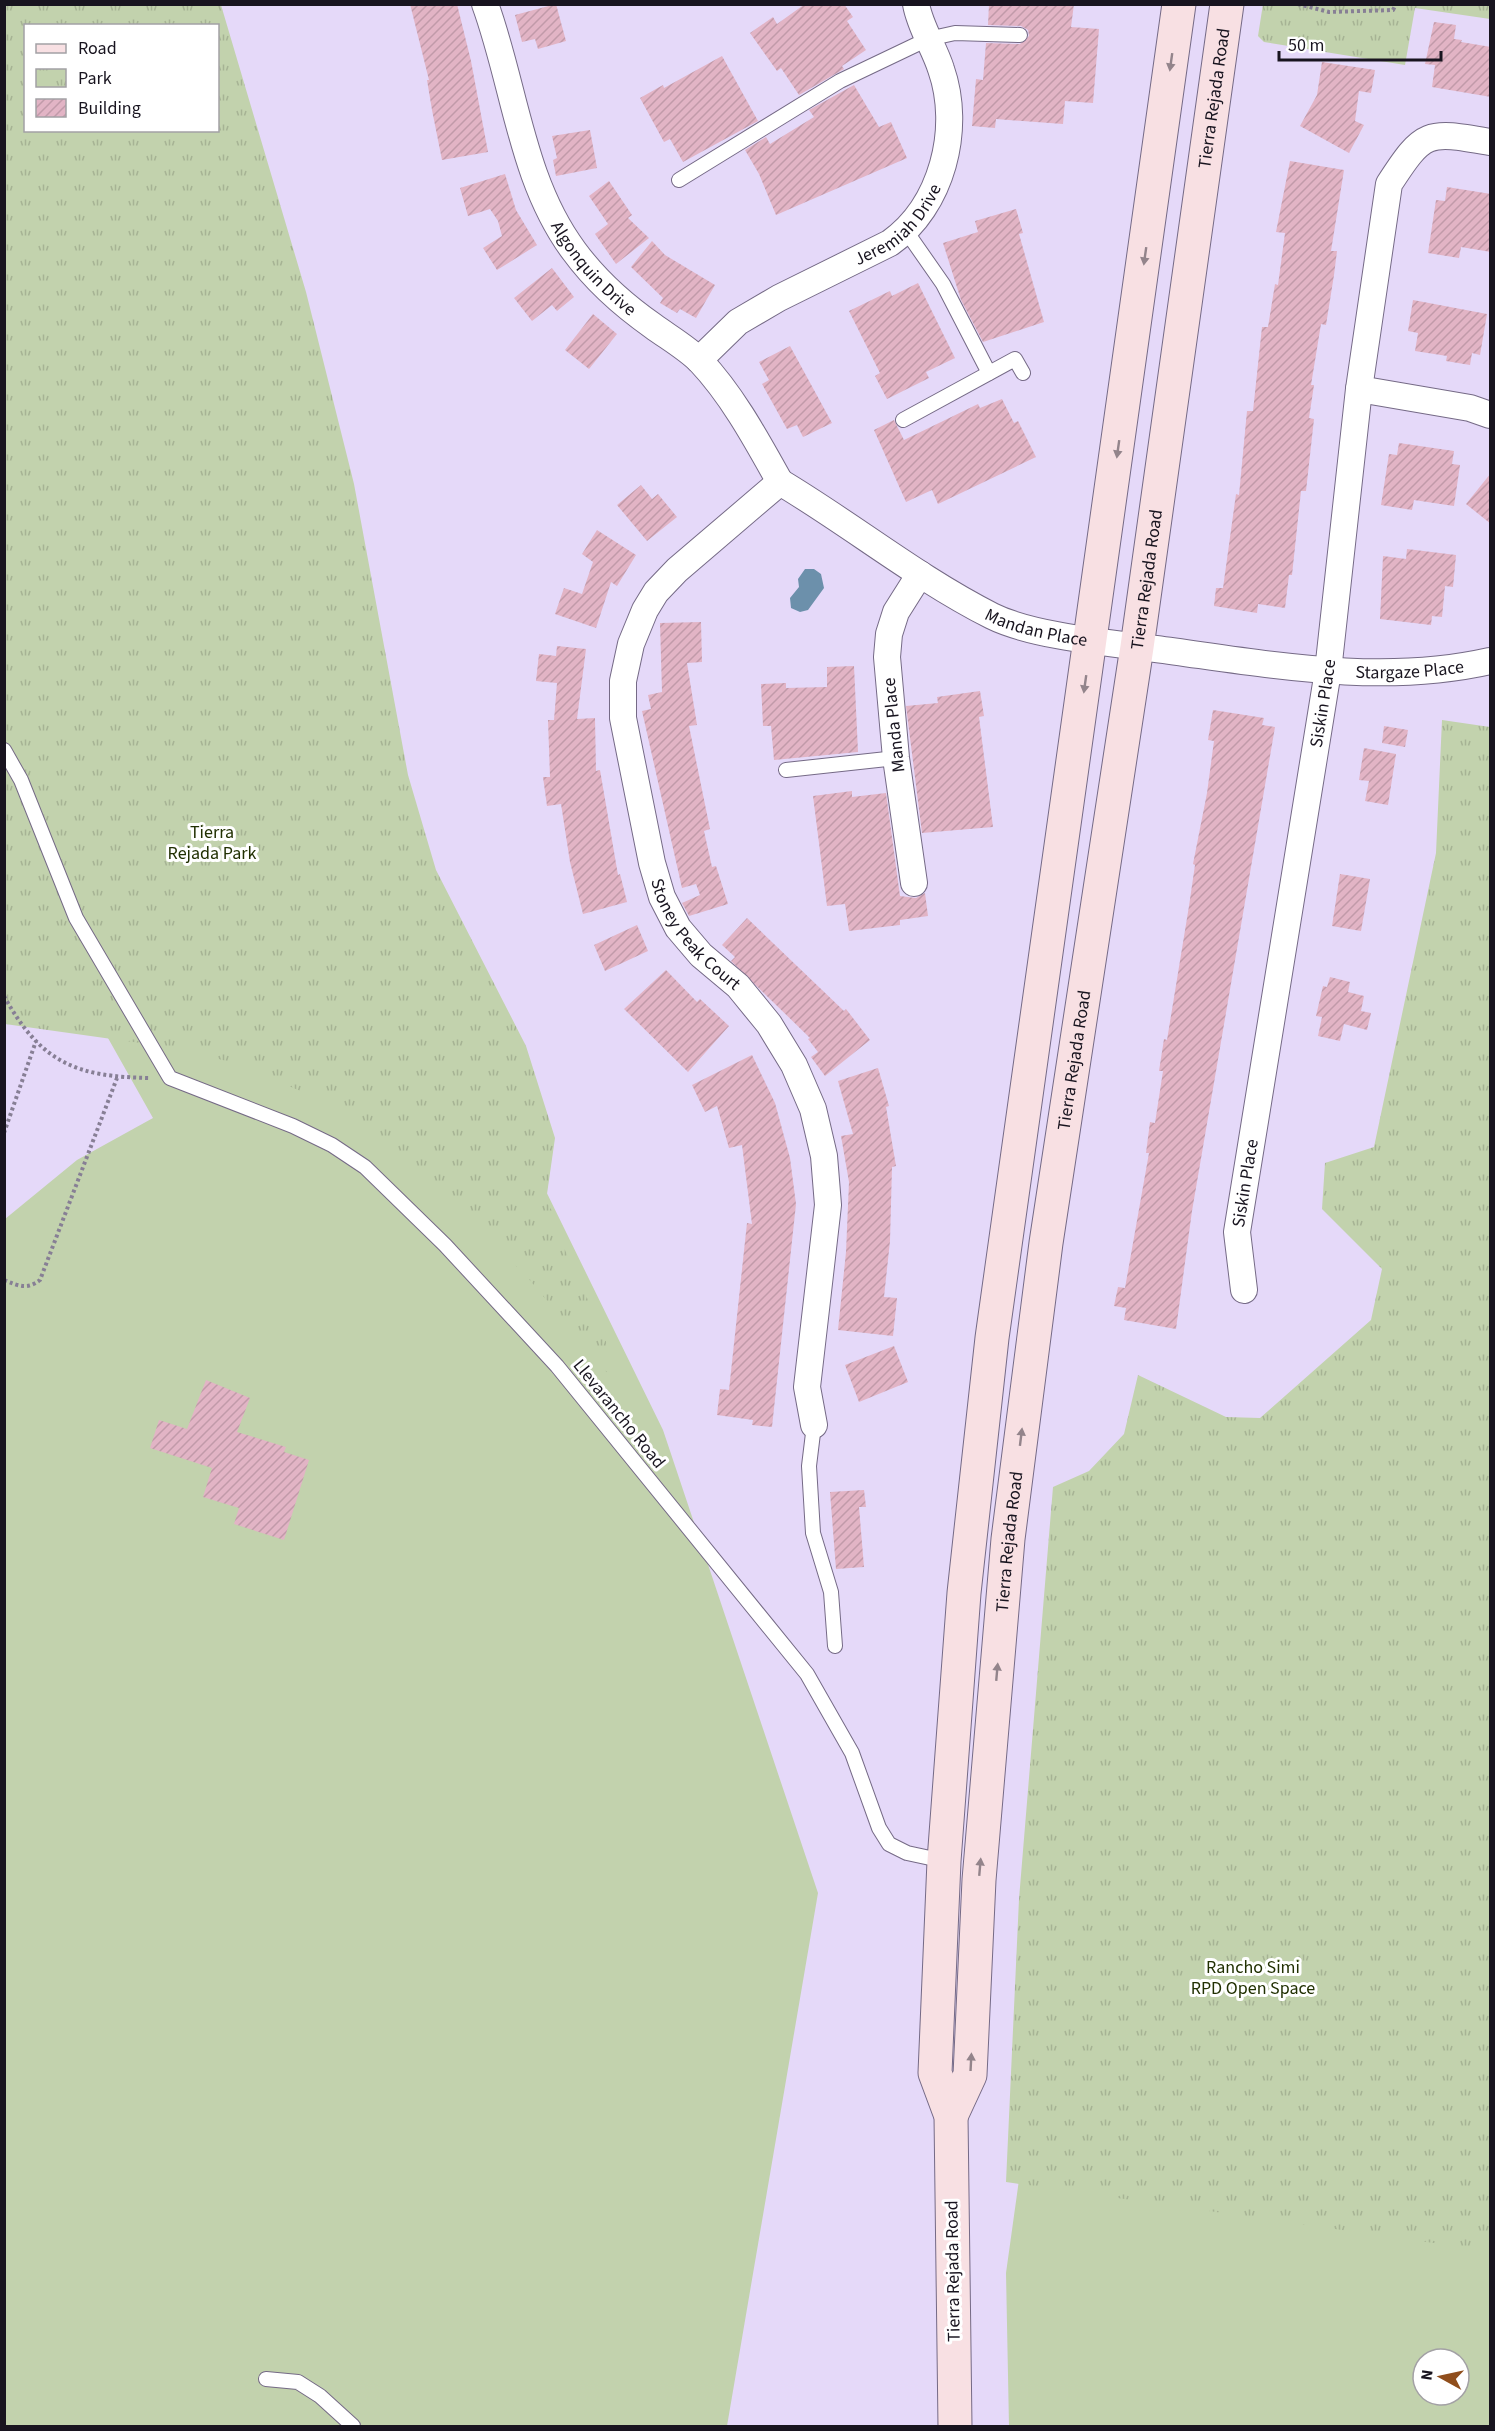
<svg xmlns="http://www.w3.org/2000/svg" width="1495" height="2431" font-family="'Source Sans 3',sans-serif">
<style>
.grass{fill:#c2d2ad;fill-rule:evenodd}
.park{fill:url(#park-tufts);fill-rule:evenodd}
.water{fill:#6c90ab}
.building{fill:url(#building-hatch)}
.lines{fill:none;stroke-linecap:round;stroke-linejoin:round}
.lane-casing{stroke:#756a86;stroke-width:16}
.street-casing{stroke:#756a86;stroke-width:28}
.secondary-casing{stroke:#756a86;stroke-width:35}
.path{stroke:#877f95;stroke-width:4;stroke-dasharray:3 3;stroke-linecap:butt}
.lane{stroke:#fff;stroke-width:14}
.street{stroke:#fff;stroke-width:26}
.secondary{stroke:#f8e0e3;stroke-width:33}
.oneway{fill:#93848b}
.labels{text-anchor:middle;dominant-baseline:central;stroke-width:6;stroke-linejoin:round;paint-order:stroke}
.street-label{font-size:18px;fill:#18141f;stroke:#fff}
.park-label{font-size:18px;fill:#213002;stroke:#fff}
</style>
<defs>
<pattern id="park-tufts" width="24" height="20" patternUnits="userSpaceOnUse" patternTransform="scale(1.5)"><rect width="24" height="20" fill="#c2d2ad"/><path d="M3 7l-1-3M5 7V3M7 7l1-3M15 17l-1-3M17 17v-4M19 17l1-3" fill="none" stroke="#a6b394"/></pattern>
<pattern id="building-hatch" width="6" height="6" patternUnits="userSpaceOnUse" patternTransform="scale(1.5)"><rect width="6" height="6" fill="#e2b4c5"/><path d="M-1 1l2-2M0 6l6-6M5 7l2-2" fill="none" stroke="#c19aa9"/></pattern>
</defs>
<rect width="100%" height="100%" fill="#e5d9f9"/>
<g class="grass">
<path d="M 5,5 L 26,26 L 26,130 L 663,1430 L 818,1893 L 727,2426 L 5,2426 L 5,1219 L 77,1160 L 153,1118 L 10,864 Z"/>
<path d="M 1490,878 L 1490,2426 L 1009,2426 L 1006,2273 L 1023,2151 L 1275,1440 L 1403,1328 ZM 1423,2359 L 1459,2359 L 1459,2395 L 1423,2395 Z"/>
</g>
<g class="park">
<path d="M 1263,4 L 1490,5 L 1490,19 L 1415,8 L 1405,65 L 1264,42 L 1258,36 Z"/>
<path d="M 5,5 L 221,5 L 306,292 L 354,484 L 408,775 L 436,870 L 526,1046 L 555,1138 L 546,1201 L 562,1227 L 564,1248 L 605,1337 L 614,1381 L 528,1278 L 417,1166 L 377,1133 L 326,1102 L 240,1065 L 183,1049 L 5,1024 ZM 26,26 L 218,26 L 218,130 L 26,130 Z"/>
<path d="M 1442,720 L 1490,727 L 1490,2251 L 1006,2182 L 1019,1899 L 1053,1487 L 1089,1471 L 1124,1434 L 1138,1375 L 1226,1417 L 1260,1418 L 1371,1320 L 1382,1269 L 1322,1209 L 1325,1163 L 1374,1147 L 1436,853 Z"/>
</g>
<path class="water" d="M 805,569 L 814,569 L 821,574 L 824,588 L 808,610 L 800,612 L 791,608 L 790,598 L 799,587 L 798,579 Z"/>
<g class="building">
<path d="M 410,4 L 457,4 L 471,61 L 488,152 L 442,160 L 432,110 L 427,80 L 429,80 Z"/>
<path d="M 556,4 L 566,41 L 538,49 L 535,39 L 522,42 L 515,15 Z"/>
<path d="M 805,4 L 844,4 L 853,17 L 847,21 L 866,50 L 842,66 L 844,69 L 799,95 L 781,68 L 777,71 L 750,33 L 773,17 L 777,24 Z"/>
<path d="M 989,4 L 1074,4 L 1071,27 L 1099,29 L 1093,103 L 1065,101 L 1063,124 L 996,119 L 995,128 L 972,126 L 976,79 L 983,80 L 986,43 L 1020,44 L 1029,36 L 1028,30 L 1021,26 L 988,25 Z"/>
<path d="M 1434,22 L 1456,25 L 1454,39 L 1462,40 L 1461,42 L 1491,47 L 1491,97 L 1432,87 L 1435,65 L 1425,64 Z"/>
<path d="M 722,56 L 758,121 L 683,162 L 670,139 L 664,142 L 640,98 L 663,85 L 664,88 Z"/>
<path d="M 1322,62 L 1375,70 L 1371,93 L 1359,91 L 1355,121 L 1364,125 L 1349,153 L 1300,126 L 1317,95 Z"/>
<path d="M 854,85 L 879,127 L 891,122 L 907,158 L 776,215 L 759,174 L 745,150 L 766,137 L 770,144 L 814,117 L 809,110 Z"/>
<path d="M 590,130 L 597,168 L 556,176 L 553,160 L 557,158 L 552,136 Z"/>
<path d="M 1290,161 L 1344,170 L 1331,251 L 1337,251 L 1334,275 L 1326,325 L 1321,324 L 1311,385 L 1314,385 L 1309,418 L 1314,419 L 1306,491 L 1301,491 L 1292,575 L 1289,575 L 1285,608 L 1258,604 L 1257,613 L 1214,606 L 1216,588 L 1223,588 L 1236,494 L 1239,495 L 1247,411 L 1253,411 L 1262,327 L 1268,327 L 1275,284 L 1278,285 L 1285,233 L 1276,232 Z"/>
<path d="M 505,174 L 516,210 L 537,245 L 497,270 L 483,248 L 502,236 L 498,221 L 490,209 L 468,216 L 460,188 Z"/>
<path d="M 609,181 L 632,215 L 628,218 L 649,238 L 616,264 L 595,234 L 608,224 L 589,196 Z"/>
<path d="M 1447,187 L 1491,194 L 1491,252 L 1461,247 L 1459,258 L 1428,253 L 1436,200 L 1445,201 Z"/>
<path d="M 1016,209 L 1023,233 L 1019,234 L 1044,322 L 983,342 L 961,300 L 943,243 L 978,232 L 975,221 Z"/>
<path d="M 652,241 L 665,255 L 715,285 L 696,318 L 680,309 L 677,313 L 660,303 L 663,298 L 631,267 Z"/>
<path d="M 552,268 L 574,297 L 557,311 L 552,305 L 532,321 L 514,298 Z"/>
<path d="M 918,283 L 955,358 L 926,372 L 929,378 L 887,399 L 875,376 L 880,373 L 849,311 L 890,291 L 892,296 Z"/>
<path d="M 1413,300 L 1487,314 L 1480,355 L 1472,353 L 1470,365 L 1446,361 L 1447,356 L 1415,351 L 1418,333 L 1408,331 Z"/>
<path d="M 593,314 L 617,334 L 589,369 L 565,350 Z"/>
<path d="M 790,346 L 832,423 L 803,437 L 797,425 L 787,429 L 762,384 L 769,380 L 759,362 Z"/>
<path d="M 1002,399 L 1014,423 L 1018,421 L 1036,457 L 938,504 L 932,490 L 906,502 L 874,430 L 894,420 L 904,440 L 978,404 L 980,408 Z"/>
<path d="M 1399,443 L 1454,451 L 1452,464 L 1460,465 L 1454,506 L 1414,500 L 1412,510 L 1381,505 L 1389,454 L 1397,455 Z"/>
<path d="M 1491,473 L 1491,524 L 1466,504 Z"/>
<path d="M 641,485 L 652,499 L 658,494 L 677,517 L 647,541 L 617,505 Z"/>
<path d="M 597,530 L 636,555 L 617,586 L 611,582 L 596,628 L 555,614 L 564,588 L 582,594 L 593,562 L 582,554 Z"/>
<path d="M 1407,549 L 1456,555 L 1453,587 L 1445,586 L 1442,617 L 1432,616 L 1431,625 L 1380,619 L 1383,556 L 1406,559 Z"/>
<path d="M 701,622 L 702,662 L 687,663 L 697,725 L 689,726 L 710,829 L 704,831 L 712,867 L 716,866 L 728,904 L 689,916 L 682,903 L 700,895 L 696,884 L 682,888 L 642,711 L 651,709 L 648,695 L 662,692 L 660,623 Z"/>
<path d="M 557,646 L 586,649 L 577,719 L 595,718 L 596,771 L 600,770 L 618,875 L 620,874 L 627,902 L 583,914 L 570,862 L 561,804 L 547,806 L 543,777 L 550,777 L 548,720 L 554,720 L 557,683 L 536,681 L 539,654 L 556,656 Z"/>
<path d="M 854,666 L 858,752 L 774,760 L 771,726 L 763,726 L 761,684 L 786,683 L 786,688 L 827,687 L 827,667 Z"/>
<path d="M 980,691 L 984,716 L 979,717 L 993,827 L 922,833 L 906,706 L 938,703 L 937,697 Z"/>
<path d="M 1213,710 L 1264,718 L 1262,725 L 1275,727 L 1192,1211 L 1176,1329 L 1124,1320 L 1126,1308 L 1114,1306 L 1118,1287 L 1125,1288 L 1149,1153 L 1146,1153 L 1150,1122 L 1155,1123 L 1163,1071 L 1159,1071 L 1164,1039 L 1167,1040 L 1189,906 L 1195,865 L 1193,864 L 1207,793 L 1214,741 L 1208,740 Z"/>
<path d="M 1384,726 L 1408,730 L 1405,747 L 1382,743 Z"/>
<path d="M 1364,748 L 1396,754 L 1388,805 L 1365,801 L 1369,781 L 1359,780 Z"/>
<path d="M 852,791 L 852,797 L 886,793 L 900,896 L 916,898 L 925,893 L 928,916 L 900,920 L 900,925 L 849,931 L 845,904 L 827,906 L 813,796 Z"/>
<path d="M 1340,874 L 1370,879 L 1361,931 L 1332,926 Z"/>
<path d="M 747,918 L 844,1011 L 846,1009 L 870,1040 L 825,1076 L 811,1057 L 818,1052 L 808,1039 L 810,1038 L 731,961 L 735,957 L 722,945 Z"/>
<path d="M 637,925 L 648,951 L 605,971 L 594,945 Z"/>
<path d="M 666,970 L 697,1002 L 700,999 L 729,1026 L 688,1072 L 624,1009 Z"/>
<path d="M 1330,977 L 1350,982 L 1348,992 L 1364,996 L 1361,1011 L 1371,1013 L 1367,1030 L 1344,1024 L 1340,1041 L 1318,1036 L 1322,1017 L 1316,1016 L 1323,986 L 1327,987 Z"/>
<path d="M 752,1055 L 775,1103 L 790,1158 L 796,1204 L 772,1427 L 752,1425 L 753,1420 L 717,1415 L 720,1389 L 729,1390 L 747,1223 L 752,1224 L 742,1145 L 729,1148 L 717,1106 L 705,1112 L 692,1085 Z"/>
<path d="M 878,1068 L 889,1106 L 886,1107 L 896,1166 L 892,1167 L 890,1241 L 884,1297 L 897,1298 L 893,1336 L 838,1330 L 846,1252 L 849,1182 L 841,1136 L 853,1134 L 838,1081 Z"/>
<path d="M 894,1346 L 908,1382 L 859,1402 L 845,1365 Z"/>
<path d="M 206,1380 L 250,1398 L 237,1432 L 286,1447 L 284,1452 L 309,1460 L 284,1540 L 234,1524 L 239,1508 L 203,1497 L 212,1468 L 150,1448 L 159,1420 L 187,1429 Z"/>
<path d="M 864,1490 L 866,1507 L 859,1507 L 864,1567 L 836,1569 L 830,1492 Z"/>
</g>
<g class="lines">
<g class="lane-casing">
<g id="lane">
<path d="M 679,180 L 840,81 L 928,39 L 955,33 L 1020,35"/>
<path d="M 906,231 L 943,284 L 989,373"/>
<path d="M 903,420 L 1015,359 L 1023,373"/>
<path d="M 4,750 L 21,780 L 76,918 L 170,1078 L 293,1126 L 332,1145 L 365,1167 L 445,1245 L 557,1366 L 807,1674 L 852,1753 L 879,1828 L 889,1844 L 907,1853 L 944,1861"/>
<path d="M 786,770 L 896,758"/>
<path d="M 814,1425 L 809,1466 L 813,1533 L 831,1592 L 835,1646"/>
<path d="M 266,2379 L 298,2382 L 320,2396 L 353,2426"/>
</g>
</g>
<g class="street-casing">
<g id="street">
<path id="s1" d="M 485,4 C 515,86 521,180 574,251 C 596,281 623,305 653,326 C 668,337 687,348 700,361 C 733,396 757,441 780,482"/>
<path id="s2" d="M 699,360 L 738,322 L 779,298 L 890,243 C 942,206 962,129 941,69 C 934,47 920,27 916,4"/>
<path d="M 1359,389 L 1470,408 L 1490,415"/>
<path id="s3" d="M 780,482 L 677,570 L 656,592 L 645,610 L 631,644 L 623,681 L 623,718 L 652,863 L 662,897 L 678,928 L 701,955 L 738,986 L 769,1024 L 794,1065 L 813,1109 L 824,1156 L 828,1205 L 807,1387 L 814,1425"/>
<path id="s4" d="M 780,482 C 852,525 917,578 992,616 C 1032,636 1110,643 1156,649 C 1268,664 1379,686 1490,661"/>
<path d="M 914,883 L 896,758 L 887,657 L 889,634 L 896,612 L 920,574"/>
<path id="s5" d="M 1244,1290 L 1237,1232 L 1328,671 L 1359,389 L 1389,184 C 1424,130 1427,131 1490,142"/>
</g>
</g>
<g class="secondary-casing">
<g id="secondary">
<path id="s6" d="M 951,2116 L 970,2075 L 979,1880 L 1008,1539 L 1046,1243 L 1137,647 L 1227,4"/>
<path d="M 955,2426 L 951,2116 L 935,2073 L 944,1861 L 964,1593 L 992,1338 L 1179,4"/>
</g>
</g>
<g class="path">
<path d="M 1298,4 L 1329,12 L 1393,10 L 1396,4"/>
<path d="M 4,996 C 41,1063 76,1077 151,1078"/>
<path d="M 4,1133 L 36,1041"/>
<path d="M 4,1280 C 19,1286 27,1290 40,1280 L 117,1078"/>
</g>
<use href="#lane" class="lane"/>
<use href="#street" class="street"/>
<use href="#secondary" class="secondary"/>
</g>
<defs><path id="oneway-solid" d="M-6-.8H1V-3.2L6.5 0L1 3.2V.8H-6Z" transform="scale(1.5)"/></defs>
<g class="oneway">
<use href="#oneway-solid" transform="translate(1171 62) rotate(98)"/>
<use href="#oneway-solid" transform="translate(1145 256) rotate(98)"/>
<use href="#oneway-solid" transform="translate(1118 449) rotate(98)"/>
<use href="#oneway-solid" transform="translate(1085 684) rotate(98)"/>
<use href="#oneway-solid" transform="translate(1021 1437) rotate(-83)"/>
<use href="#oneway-solid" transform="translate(997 1672) rotate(-85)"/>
<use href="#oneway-solid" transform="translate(980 1867) rotate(-85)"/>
<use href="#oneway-solid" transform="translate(971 2062) rotate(-87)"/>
</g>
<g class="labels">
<g class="street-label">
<text stroke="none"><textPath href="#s6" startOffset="2038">Tierra Rejada Road</textPath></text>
<text stroke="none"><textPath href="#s2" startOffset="244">Jeremiah Drive</textPath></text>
<text stroke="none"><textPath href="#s1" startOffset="290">Algonquin Drive</textPath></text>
<text stroke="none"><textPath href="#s6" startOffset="1552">Tierra Rejada Road</textPath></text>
<text stroke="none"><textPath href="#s4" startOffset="297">Mandan Place</textPath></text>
<text stroke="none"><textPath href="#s4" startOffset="674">Stargaze Place</textPath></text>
<text stroke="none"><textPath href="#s5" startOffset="594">Siskin Place</textPath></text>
<text transform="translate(894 725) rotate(-96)">Manda Place</text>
<text stroke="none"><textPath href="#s3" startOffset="532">Stoney Peak Court</textPath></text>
<text stroke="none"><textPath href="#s6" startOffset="1066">Tierra Rejada Road</textPath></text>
<text stroke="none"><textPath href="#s5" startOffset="108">Siskin Place</textPath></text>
<text transform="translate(619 1414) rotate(51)">Llevarancho Road</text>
<text stroke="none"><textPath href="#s6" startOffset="580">Tierra Rejada Road</textPath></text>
<text transform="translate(953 2271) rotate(-91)">Tierra Rejada Road</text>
</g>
<g class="park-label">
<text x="212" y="832">Tierra<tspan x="212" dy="21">Rejada Park</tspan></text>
<text x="1253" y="1967">Rancho Simi<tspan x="1253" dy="21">RPD Open Space</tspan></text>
</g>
</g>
<rect width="1495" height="2431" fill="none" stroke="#18141f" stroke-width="12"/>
<rect x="24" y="24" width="195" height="108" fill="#ffffff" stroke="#a3a1a5" stroke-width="1.5"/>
<rect x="36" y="44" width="30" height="9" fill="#f8e0e3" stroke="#a3a1a5" stroke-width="1.5"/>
<text x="78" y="54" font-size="18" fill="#18141f">Road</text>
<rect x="36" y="69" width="30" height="18" fill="url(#park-tufts)" stroke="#a3a1a5" stroke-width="1.5"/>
<text x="78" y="84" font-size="18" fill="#18141f">Park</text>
<rect x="36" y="99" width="30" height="18" fill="url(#building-hatch)" stroke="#a3a1a5" stroke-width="1.5"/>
<text x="78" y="114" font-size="18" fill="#18141f">Building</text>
<g transform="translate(1441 2377) rotate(278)"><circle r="28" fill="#ffffff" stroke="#a3a1a5" stroke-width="1.5"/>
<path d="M0-4.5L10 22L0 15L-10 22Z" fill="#904e1c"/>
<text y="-9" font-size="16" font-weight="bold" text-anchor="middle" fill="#18141f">N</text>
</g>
<path d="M1279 51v9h162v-9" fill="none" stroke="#18141f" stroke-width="3"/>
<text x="1288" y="51" font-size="18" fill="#18141f" stroke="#ffffff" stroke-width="4.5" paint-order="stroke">50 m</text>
</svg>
